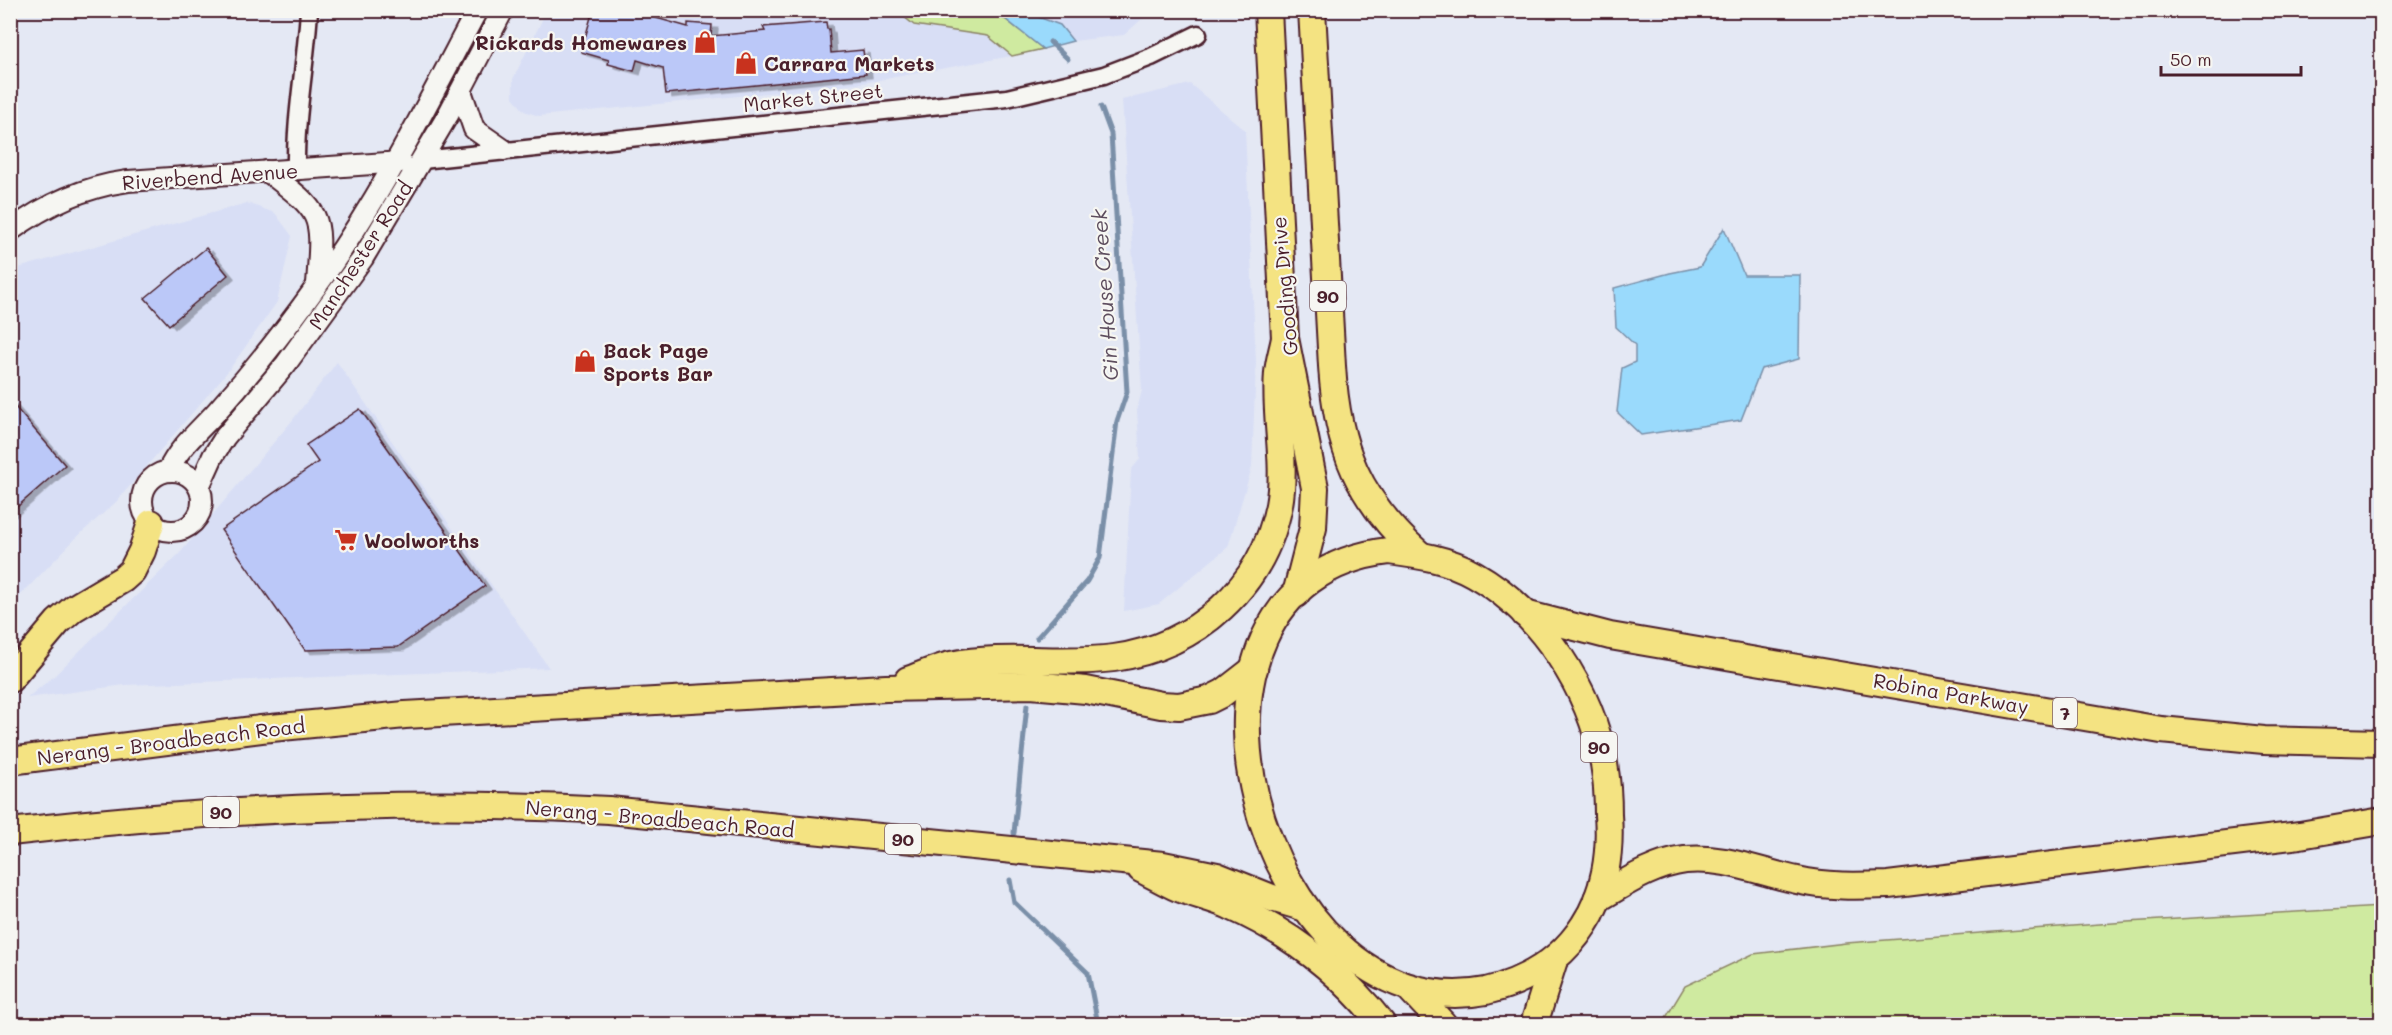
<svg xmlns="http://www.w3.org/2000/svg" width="2392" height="1035" font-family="Mali,sans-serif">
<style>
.built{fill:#d8def5}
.green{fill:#cfeaa0;stroke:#8c8466;stroke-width:1.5}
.water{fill:#9adafc;stroke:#7a8fa8;stroke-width:1.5}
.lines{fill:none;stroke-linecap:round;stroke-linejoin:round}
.stream{stroke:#7a8fa8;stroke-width:5}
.building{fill:#bbc8f8;stroke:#4a1f2b;stroke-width:1.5;filter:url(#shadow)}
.minor-casing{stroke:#4a1f2b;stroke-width:21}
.tertiary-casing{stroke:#4a1f2b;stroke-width:24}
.primary-casing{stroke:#4a1f2b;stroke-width:30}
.minor{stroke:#f6f6f2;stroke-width:16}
.tertiary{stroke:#f6f6f2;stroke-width:20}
.primary{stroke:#f4e382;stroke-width:26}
.labels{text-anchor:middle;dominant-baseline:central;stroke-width:4.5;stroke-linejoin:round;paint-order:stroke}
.shield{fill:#f6f6f2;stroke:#7e6067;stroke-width:1.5}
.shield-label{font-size:18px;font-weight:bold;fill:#4a1f2b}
.poi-label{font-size:20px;font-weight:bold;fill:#4a1f2b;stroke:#f6f6f2;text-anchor:start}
.street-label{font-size:20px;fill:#4a1f2b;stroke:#f6f6f2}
.water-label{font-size:21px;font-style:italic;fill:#5e4e5f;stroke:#f6f6f2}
</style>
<defs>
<filter id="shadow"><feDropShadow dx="6" dy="3.5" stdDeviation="0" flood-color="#0004"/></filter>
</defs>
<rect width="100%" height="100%" fill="#e4e8f4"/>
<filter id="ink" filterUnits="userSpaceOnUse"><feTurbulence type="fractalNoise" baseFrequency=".0167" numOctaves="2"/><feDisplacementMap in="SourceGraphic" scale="12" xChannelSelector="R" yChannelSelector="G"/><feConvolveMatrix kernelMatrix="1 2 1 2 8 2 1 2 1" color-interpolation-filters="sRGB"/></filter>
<g filter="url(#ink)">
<g class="built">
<path d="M 547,10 L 897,11 L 915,25 L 988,36 L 1012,56 L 857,84 L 539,116 L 524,111 L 513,97 L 513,79 Z"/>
<path d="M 1021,11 L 1151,11 L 1124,35 L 1073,41 L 1060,25 Z"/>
<path d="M 1190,84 L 1245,130 L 1256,362 L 1252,467 L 1228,547 L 1159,604 L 1124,611 L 1131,470 L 1140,459 L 1137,410 L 1142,390 L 1122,100 Z"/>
<path d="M 247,203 L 275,213 L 292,236 L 277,302 L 229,370 L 116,502 L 79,535 L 11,605 L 11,270 Z"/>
<path d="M 337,362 L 549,668 L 125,685 L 27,698 L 54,676 L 180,553 L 291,422 Z"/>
</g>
<g class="green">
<path d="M 897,11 L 984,11 L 1005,19 L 1043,49 L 1012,56 L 988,36 L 914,25 Z"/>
<path d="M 2381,907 L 2381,1024 L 1662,1024 L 1685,986 L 1753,954 L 1846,943 L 2127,922 Z"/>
</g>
<g class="water">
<path d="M 984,11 L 1022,11 L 1060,25 L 1073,41 L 1043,49 L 1005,19 Z"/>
<path d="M 1724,228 L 1744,275 L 1800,275 L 1799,359 L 1761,369 L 1741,420 L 1641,435 L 1617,412 L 1622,368 L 1635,362 L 1635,345 L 1616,327 L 1614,288 L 1670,273 L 1700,267 Z"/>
</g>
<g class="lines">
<g class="stream">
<path d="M 1050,42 L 1068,59"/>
<path d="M 1037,638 L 1087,581 L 1100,558 L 1117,421 L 1127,392 L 1111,134 L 1101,107"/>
<path d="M 1014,833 L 1027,705"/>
<path d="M 1010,880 L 1014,902 L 1088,973 L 1098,1024"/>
</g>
</g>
<g class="building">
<path d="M 593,10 L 628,10 L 688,27 L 688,23 L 712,25 L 711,36 L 765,31 L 763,27 L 826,22 L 827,29 L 829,29 L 831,53 L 863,50 L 866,74 L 666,94 L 663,68 L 637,60 L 634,71 L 608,64 L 609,60 L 581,52 Z"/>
<path d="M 206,248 L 228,275 L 169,325 L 145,298 Z"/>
<path d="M 10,401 L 65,465 L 10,513 Z"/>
<path d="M 360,409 L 485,586 L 398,647 L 305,650 L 221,530 L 318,462 L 306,445 Z"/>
</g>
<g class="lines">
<g class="minor-casing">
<g id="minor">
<path d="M 422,160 L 1007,98 L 1104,75 L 1151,57 L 1198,34"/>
<path d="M 296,169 C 295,116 306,64 309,10"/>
</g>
</g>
<g class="tertiary-casing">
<g id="tertiary">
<path d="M 461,91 L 474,129 L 504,150"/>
<path d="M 267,171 C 324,215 322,213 317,284"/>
<path d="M 10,231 C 46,204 84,187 128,181 L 401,162"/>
<circle cx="172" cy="501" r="30"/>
<path d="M 168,471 C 178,448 200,430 217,411 C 252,372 286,329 316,287 C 379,201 427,104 477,10"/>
<path d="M 199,487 L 213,456 L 225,437 L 286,364 L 363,258 L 448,115 L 503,10"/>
</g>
</g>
<g class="primary-casing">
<g id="primary">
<path d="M 1268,10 L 1285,338 L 1315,488 L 1313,528 L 1296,594"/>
<path d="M 1312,10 L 1332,366 C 1337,449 1358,499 1420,555"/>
<path d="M 1389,551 C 1419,555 1448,559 1474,574 C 1541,612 1591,690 1604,764 C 1607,781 1608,798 1608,815 C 1611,852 1605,894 1584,925 C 1561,961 1527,981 1486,991 C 1258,1035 1133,581 1389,551 Z"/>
<path d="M 1525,614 L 1610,636 L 2161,730 L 2264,740 L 2382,743"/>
<path d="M 10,679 L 58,622 L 74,608 L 123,579 L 132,571 L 142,551 L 151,523"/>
<path d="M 908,680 C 922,675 937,668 951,665 C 1005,654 1061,665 1114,658 C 1197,646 1263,587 1279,505 C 1287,461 1274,416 1278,373 C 1279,361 1283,349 1285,338"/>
<path d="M 10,761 L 261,729 L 405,715 L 886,688 L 1031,685 L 1086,690 L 1161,705 L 1179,706 L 1209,700 L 1223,693 L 1254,669"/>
<path d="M 10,832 C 209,809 409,799 609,810 L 1163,865 L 1217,876 L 1272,898 L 1302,907"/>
<path d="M 1141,869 C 1153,875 1165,882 1178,888 C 1195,895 1213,898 1230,906 C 1291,933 1341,972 1382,1024"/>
<path d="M 1597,899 C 1625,883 1653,864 1685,860 C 1724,856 1759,872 1797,880 C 1827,887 1857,886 1888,885 L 2300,835 L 2382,821"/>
<path d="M 1412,991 L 1443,1024"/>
<path d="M 1534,1024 L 1554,960"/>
</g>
</g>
<use href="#minor" class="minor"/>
<use href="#tertiary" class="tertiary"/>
<use href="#primary" class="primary"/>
</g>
</g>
<defs>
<g id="shop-bare" transform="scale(1.8)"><path d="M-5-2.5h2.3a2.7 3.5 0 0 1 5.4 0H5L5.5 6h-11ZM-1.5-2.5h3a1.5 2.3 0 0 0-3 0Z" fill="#c8321e" stroke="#f6f6f2" stroke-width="2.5" paint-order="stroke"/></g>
<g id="supermarket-bare" transform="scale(1.8)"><path d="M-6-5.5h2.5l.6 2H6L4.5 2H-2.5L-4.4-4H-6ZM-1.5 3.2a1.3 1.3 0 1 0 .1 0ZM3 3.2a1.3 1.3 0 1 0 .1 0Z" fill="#c8321e" stroke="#f6f6f2" stroke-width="2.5" paint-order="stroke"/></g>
</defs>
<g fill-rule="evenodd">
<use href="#shop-bare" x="705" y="42"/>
<use href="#shop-bare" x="746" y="63"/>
<use href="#shop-bare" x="585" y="361"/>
<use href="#supermarket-bare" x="346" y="540"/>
</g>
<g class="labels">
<g class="shield">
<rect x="1310" y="281" width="36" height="30" rx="4.5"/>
<rect x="2053" y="698" width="24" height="30" rx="4.5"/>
<rect x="1581" y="732" width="36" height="30" rx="4.5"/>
<rect x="203" y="797" width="36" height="30" rx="4.5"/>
<rect x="885" y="824" width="36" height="30" rx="4.5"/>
</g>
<g class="shield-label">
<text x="1328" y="296">90</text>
<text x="2065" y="713">7</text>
<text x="1599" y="747">90</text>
<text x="221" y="812">90</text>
<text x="903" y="839">90</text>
</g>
<g class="poi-label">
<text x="687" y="42" text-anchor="end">Rickards Homewares</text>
<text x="764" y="63">Carrara Markets</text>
<text x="603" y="350">Back Page<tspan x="603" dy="23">Sports Bar</tspan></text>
<text x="364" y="540">Woolworths</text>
</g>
<g class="street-label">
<text transform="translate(813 97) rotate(-6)">Market Street</text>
<text transform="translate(210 176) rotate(-4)">Riverbend Avenue</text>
<text transform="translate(360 255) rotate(-57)">Manchester Road</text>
<text transform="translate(1284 286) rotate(-95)">Gooding Drive</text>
<text transform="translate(1951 693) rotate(10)">Robina Parkway</text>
<text transform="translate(171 741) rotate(-7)">Nerang - Broadbeach Road</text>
<text transform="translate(660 818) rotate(5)">Nerang - Broadbeach Road</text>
</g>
<g class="water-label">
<text transform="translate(1104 295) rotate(-94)">Gin House Creek</text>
</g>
</g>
<rect width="2392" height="1035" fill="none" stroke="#f6f6f2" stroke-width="36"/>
<rect x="18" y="18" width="2356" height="999" fill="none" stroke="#4a1f2b" stroke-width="2" filter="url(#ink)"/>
<path d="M2161 66v9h140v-9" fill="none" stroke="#4a1f2b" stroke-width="3"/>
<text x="2170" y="66" font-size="18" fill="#4a1f2b" stroke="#f6f6f2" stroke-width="4.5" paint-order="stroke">50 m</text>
</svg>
